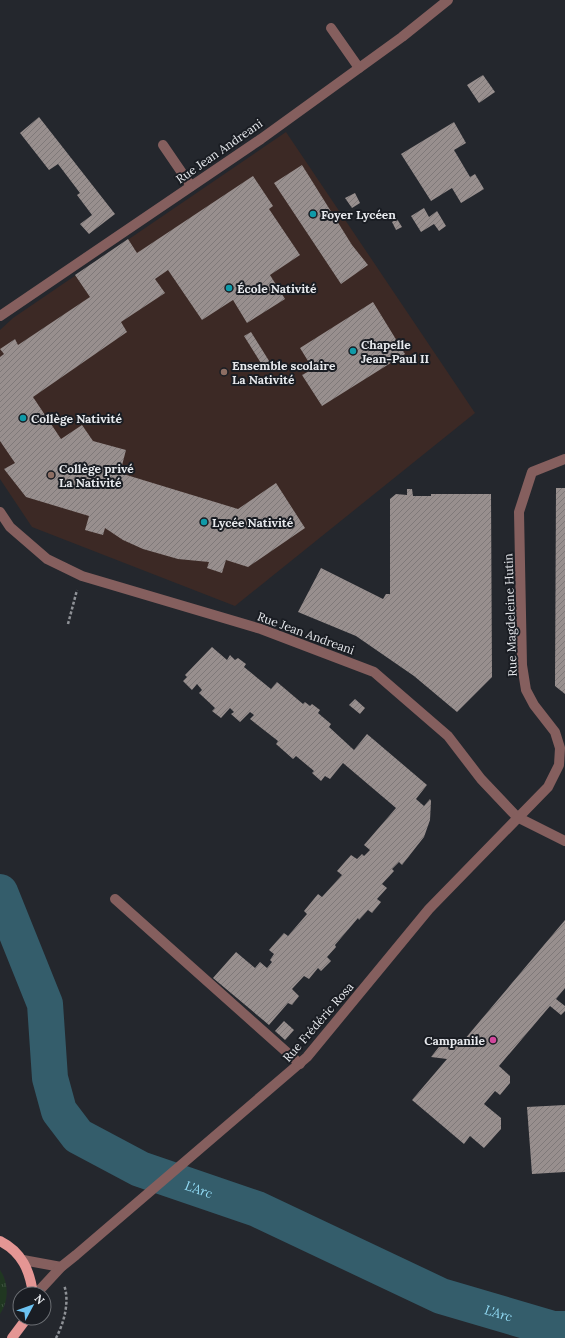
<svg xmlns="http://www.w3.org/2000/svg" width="565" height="1338" font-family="Lora,serif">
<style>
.education{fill:#3c2925}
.grass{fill:url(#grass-tufts)}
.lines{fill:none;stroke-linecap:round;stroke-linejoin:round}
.river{stroke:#345d6b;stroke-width:36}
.building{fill:url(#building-hatch)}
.path{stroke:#8f9297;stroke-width:2.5;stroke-dasharray:3 2;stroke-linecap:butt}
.minor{stroke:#855f5e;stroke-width:10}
.major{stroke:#e49694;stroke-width:10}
.culture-dot{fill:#0f9aa8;stroke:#1a1d23;stroke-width:1.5}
.education-dot{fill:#8d6e63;stroke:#1a1d23;stroke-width:1.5}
.hotel-dot{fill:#d1479c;stroke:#1a1d23;stroke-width:1.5}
.labels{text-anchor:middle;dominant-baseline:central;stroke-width:4;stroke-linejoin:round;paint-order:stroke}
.street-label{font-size:12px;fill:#e7e9ed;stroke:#1a1d23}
.poi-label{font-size:12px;font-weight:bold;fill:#e7e9ed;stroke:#1a1d23;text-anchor:start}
.water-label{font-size:13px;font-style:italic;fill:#93dcf6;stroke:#1a1d23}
</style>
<defs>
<pattern id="grass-tufts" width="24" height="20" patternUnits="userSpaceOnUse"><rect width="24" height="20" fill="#203721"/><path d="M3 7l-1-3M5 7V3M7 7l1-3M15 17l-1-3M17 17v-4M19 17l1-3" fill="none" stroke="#405442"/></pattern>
<pattern id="building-hatch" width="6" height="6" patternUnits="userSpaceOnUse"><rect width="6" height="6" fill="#988f8e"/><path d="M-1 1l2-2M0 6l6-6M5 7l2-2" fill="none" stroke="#7f7979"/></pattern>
</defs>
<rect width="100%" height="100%" fill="#24272d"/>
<path class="education" d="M 286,132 L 475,413 L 235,606 L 32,527 L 0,479 L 0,330 L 13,318 Z"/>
<path class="grass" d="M 0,1270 C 9,1283 9,1301 0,1314 Z"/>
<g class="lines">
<path class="river" id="s1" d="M 0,892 L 45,1004 L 50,1078 L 59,1111 L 78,1136 L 140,1169 L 257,1209 L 441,1296 L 553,1329 L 565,1329"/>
</g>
<g class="building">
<path d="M 483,75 L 495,92 L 479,103 L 467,85 Z"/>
<path d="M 39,117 L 115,214 L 89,234 L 80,224 L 92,215 L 77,195 L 80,193 L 58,164 L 49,170 L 20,133 Z"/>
<path d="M 454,122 L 466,143 L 454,150 L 470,177 L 475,174 L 484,189 L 461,203 L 452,188 L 431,201 L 401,154 Z"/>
<path d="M 302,165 L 352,245 L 368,265 L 341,284 L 274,183 Z"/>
<path d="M 253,176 L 273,206 L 269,209 L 300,255 L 270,275 L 285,299 L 247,323 L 233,300 L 202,320 L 168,270 L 155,279 L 165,293 L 121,322 L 127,332 L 33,397 L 61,439 L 82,425 L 93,441 L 126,450 L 120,473 L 238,509 L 276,483 L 305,528 L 248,567 L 226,560 L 222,573 L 207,568 L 209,562 L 178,559 L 143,549 L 123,540 L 105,528 L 103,535 L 85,530 L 89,516 L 26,497 L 4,469 L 15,463 L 0,441 L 0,357 L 4,354 L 0,349 L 15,339 L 18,345 L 90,297 L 75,275 L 128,239 L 137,253 Z"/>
<path d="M 355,193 L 360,203 L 352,208 L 345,198 Z"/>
<path d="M 424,208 L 429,217 L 437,211 L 446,226 L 439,231 L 434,224 L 421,232 L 411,216 Z"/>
<path d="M 397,219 L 402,227 L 396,230 L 392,222 Z"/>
<path d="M 373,302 L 405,354 L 322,406 L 302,375 L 313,369 L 300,348 Z"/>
<path d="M 251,332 L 271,364 L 264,368 L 244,336 Z"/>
<path d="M 556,488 L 565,488 L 565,694 L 555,686 Z"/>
<path d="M 407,489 L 412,489 L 413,496 L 431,496 L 431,494 L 491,494 L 492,677 L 457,712 L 414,676 L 356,636 L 298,612 L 321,568 L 383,599 L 386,594 L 390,594 L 390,499 L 396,494 L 407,495 Z"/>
<path d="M 212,647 L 227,660 L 230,655 L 235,660 L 238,658 L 246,664 L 244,667 L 271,689 L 277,682 L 303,704 L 305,702 L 310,706 L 312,704 L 320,710 L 318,713 L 331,724 L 329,727 L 354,750 L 367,734 L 427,785 L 416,799 L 424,806 L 430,799 L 431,801 L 430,820 L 424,837 L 402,865 L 399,862 L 392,869 L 394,871 L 382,884 L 387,888 L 377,899 L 381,902 L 372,913 L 368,910 L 359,920 L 358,918 L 335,945 L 336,947 L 327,957 L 331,961 L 321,971 L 318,968 L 309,979 L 304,976 L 292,989 L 299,996 L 292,1005 L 288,1003 L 269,1025 L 213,978 L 236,952 L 255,968 L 260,962 L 267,968 L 272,962 L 270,960 L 274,954 L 269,950 L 284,933 L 288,936 L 307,914 L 304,911 L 318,894 L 322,897 L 342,875 L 337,871 L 351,855 L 357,859 L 362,854 L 364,856 L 370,850 L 364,845 L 396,808 L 343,763 L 330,779 L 325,776 L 321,781 L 312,773 L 314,771 L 296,756 L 293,759 L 276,744 L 278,741 L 250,719 L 254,715 L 250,712 L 240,722 L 231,714 L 234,712 L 230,708 L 221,718 L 212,711 L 215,708 L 199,693 L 202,690 L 197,684 L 192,690 L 183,681 L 187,677 L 185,675 Z"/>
<path d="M 355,699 L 365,708 L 360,714 L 349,705 Z"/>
<path d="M 565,920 L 565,988 L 556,999 L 565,1006 L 565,1011 L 561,1015 L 550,1006 L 499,1066 L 510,1076 L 510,1083 L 500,1095 L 495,1091 L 484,1104 L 501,1118 L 501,1129 L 484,1148 L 470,1136 L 464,1144 L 412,1100 L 447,1059 L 431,1057 L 442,1043 L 459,1046 Z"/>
<path d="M 284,1021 L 294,1030 L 285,1040 L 275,1031 Z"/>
<path d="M 565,1105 L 565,1172 L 532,1174 L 527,1107 Z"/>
</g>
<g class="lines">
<g class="path">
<path d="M 68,624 L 77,590"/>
<path d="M 56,1338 C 64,1323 70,1301 64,1285"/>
</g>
<g class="minor">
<path d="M 331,28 L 359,68"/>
<path d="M 163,145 L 191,186"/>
<path d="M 0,316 L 261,139 L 402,37 L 448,0"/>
<path d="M 0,512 L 10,527 L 47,559 L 82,576 L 261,629 L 374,672 L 448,736 L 481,779 L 517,817 L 565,841"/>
<path d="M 115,899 L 300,1064"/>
<path d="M 23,1260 L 61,1267"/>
<path d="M 36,1294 L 61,1267 L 76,1255 L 307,1057 L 429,909 L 548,787 L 559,765 L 560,748 L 555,732 L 534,705 L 526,690 L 522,665 L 519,512 L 532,472 L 565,459"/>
</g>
<g class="major">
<path d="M 0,1241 C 22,1252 30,1271 33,1294"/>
<path d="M 12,1338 L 27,1318"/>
</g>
</g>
<g class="culture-dot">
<circle cx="313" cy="214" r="4"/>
<circle cx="229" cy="288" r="4"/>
<circle cx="353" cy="351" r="4"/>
<circle cx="23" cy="418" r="4"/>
<circle cx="204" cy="522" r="4"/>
</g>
<g class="education-dot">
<circle cx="224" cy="372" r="4"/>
<circle cx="51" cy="475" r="4"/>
</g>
<circle class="hotel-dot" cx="493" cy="1040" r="4"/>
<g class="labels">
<g class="street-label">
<text transform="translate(219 151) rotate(-35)">Rue Jean Andreani</text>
<text transform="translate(510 615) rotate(-92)">Rue Magdeleine Hutin</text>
<text transform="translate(306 633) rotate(20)">Rue Jean Andreani</text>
<text transform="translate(318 1022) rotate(-49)">Rue Frédéric Rosa</text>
</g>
<g class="poi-label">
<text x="321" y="214">Foyer Lycéen</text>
<text x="237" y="288">École Nativité</text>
<text x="361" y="344">Chapelle<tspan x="361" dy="14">Jean-Paul II</tspan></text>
<text x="232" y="365">Ensemble scolaire<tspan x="232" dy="14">La Nativité</tspan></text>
<text x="31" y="418">Collège Nativité</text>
<text x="59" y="468">Collège privé<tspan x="59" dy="14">La Nativité</tspan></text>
<text x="212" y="522">Lycée Nativité</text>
<text x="485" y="1040" text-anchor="end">Campanile</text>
</g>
<g class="water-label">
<text stroke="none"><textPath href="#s1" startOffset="393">L'Arc</textPath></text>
<text stroke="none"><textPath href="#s1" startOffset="718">L'Arc</textPath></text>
</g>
</g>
<g transform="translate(32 1306) rotate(49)"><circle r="19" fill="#1a1d23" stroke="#6c6f74"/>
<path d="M0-3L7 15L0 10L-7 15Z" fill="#6cc3f2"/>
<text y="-6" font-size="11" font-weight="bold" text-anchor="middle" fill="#e7e9ed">N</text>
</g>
</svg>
